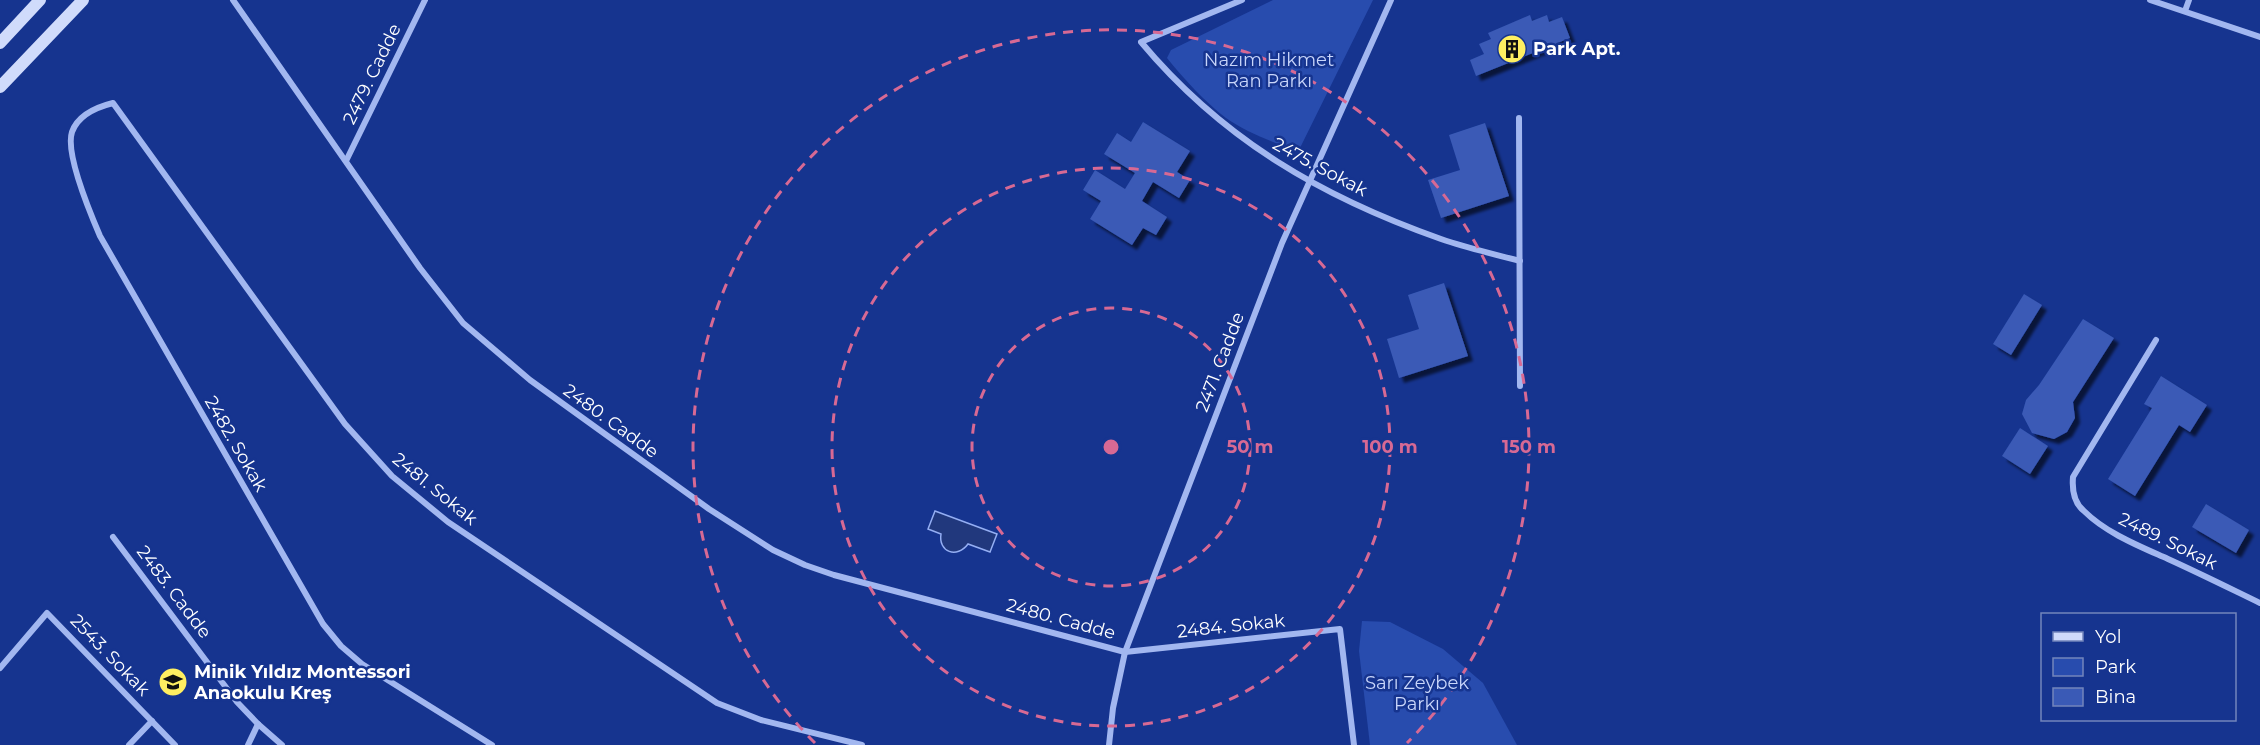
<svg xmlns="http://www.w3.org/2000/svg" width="2260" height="745" font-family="Montserrat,sans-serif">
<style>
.green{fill:#284cae}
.water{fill:#21387d;stroke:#94aef3;stroke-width:1.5}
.building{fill:#3a5ab6;filter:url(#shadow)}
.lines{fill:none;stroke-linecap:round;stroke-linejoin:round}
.minor{stroke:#a2b7f0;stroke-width:6}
.secondary{stroke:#d0dbfb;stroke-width:12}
.ring{fill:none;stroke:#d76994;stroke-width:3;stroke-dasharray:10 8}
.labels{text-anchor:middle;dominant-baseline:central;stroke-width:5;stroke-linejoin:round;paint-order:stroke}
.poi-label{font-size:18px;font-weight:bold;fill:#fff;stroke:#16348f;text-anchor:start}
.park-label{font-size:18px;fill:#c9d6fb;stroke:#16348f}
.street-label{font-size:18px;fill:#fff;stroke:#16348f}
.centre{fill:#d76994;stroke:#16348f;stroke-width:3}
.ring-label{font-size:18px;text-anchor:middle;font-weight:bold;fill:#d76994;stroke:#16348f;stroke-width:5;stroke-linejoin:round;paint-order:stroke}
</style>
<defs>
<filter id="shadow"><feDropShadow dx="5" dy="5" stdDeviation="1.5" flood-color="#0009"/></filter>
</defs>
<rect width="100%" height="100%" fill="#16348f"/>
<g class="green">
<path d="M 1273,0 L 1373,0 L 1298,152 C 1274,142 1247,133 1226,118 C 1206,103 1183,78 1167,58 L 1171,50 Z"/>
<path d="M 1362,621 L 1390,622 L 1443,649 L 1483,683 L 1517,745 L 1370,745 L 1359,651 Z"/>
</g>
<path class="water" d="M 935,511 L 997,534 L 990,552 L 968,544 C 957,559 938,552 941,534 L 928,529 Z"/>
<g class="building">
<path d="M 1530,15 L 1532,21 L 1547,15 L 1549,22 L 1562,17 L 1570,38 L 1476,76 L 1470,60 L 1484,54 L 1479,44 L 1491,39 L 1488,33 Z"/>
<path d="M 1143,122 L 1190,151 L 1177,172 L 1190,180 L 1179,198 L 1153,182 L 1142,201 L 1167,217 L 1156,235 L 1143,228 L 1132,245 L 1090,219 L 1101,201 L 1083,190 L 1095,170 L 1125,189 L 1135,173 L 1104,154 L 1117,133 L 1131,142 Z"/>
<path d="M 1485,123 L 1509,196 L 1441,218 L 1428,180 L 1460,170 L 1449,135 Z"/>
<path d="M 1444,283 L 1468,356 L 1399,378 L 1387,339 L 1419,329 L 1408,295 Z"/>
<path d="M 2024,294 L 2042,305 L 2011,355 L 1993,344 Z"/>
<path d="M 2083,319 L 2114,338 L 2073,402 L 2075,418 L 2067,432 L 2054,439 L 2032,433 L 2022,414 L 2026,400 L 2039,385 Z"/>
<path d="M 2161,376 L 2207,405 L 2190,432 L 2179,425 L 2135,496 L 2108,479 L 2152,408 L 2144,404 Z"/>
<path d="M 2020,428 L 2048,446 L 2030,474 L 2002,456 Z"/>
<path d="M 2206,504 L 2249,530 L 2236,553 L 2192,527 Z"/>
</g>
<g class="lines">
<g class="minor">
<path d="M 233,0 L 420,268 L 463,323 L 530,380 L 709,509 L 773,550 L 805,565 L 834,575 L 1125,652 L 1340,629 L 1354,745"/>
<path d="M 1242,0 L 1141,42 C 1223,140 1322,197 1441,239 C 1467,248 1494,254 1520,261"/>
<path d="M 2150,0 L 2260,37"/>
<path d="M 2185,11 L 2189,0"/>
<path d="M 1519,118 L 1520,386"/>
<path d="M 346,161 L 425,0"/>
<path d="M 2156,340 L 2073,477 C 2072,489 2074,503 2084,511 C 2106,533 2139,546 2168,559 C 2199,573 2229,588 2260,603"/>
<path d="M 113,537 L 237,702 L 258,724 L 282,745"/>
<path d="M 0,668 L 47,613 L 175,745"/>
<path d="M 129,745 L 152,721"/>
<path d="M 248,745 L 258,724"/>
<path d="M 492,745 L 362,664 L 341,646 L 323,624 L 100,236 C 91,215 65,153 72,132 C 78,115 97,107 113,103 L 345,424 L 392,476 L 448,522 L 717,703 L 761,720 L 862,745"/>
<path d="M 1109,745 L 1113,708 L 1125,652 L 1282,243 L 1391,0"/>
</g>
<g class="secondary">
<path d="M 0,43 L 40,0"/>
<path d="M 0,87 L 83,0"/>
</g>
</g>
<g class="ring">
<circle cx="1111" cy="447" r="139"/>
<circle cx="1111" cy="447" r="279"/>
<path d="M815 743A418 418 0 1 1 1407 743"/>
</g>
<defs>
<g id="building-disc" transform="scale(1.5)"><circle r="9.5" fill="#ffef61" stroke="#16348f"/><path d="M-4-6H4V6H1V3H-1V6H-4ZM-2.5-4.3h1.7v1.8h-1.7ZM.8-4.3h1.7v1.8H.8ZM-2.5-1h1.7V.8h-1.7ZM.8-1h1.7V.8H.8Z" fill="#111"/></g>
<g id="school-disc" transform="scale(1.5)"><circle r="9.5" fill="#ffef61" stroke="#16348f"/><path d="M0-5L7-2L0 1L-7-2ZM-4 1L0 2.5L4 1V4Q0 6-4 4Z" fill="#111"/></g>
</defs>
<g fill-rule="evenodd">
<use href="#building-disc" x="1512" y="49"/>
<use href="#school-disc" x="173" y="682"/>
</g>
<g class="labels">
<g class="poi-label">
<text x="1533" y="49">Park Apt.</text>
<text x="194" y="672">Minik Yıldız Montessori<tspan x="194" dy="21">Anaokulu Kreş</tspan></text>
</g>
<g class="park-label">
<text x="1269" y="60">Nazım Hikmet<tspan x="1269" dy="21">Ran Parkı</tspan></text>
<text x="1417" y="683">Sarı Zeybek<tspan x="1417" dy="21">Parkı</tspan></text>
</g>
<g class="street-label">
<text transform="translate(372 74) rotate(-64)">2479. Cadde</text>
<text transform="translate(1320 167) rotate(28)">2475. Sokak</text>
<text transform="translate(1220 362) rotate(-69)">2471. Cadde</text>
<text transform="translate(611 421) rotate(36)">2480. Cadde</text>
<text transform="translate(236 444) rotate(60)">2482. Sokak</text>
<text transform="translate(435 489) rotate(39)">2481. Sokak</text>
<text transform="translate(2168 541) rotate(26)">2489. Sokak</text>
<text transform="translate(174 592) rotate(53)">2483. Cadde</text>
<text transform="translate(1061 619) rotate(15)">2480. Cadde</text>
<text transform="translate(1231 626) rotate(-6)">2484. Sokak</text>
<text transform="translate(110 655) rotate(46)">2543. Sokak</text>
</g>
</g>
<circle cx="1111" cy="447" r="9" class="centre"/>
<g class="ring-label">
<text x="1250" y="453">50 m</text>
<text x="1390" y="453">100 m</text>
<text x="1529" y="453">150 m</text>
</g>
<rect x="2041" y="613" width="195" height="108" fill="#16348f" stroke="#7385bc" stroke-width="1.5"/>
<rect x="2053" y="632" width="30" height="9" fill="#d0dbfb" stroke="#7385bc" stroke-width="1.5"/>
<text x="2095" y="643" font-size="18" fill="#ffffff">Yol</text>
<rect x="2053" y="658" width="30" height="18" fill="#284cae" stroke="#7385bc" stroke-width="1.5"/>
<text x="2095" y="673" font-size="18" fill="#ffffff">Park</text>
<rect x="2053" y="688" width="30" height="18" fill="#3a5ab6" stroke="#7385bc" stroke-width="1.5"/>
<text x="2095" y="703" font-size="18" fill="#ffffff">Bina</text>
</svg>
